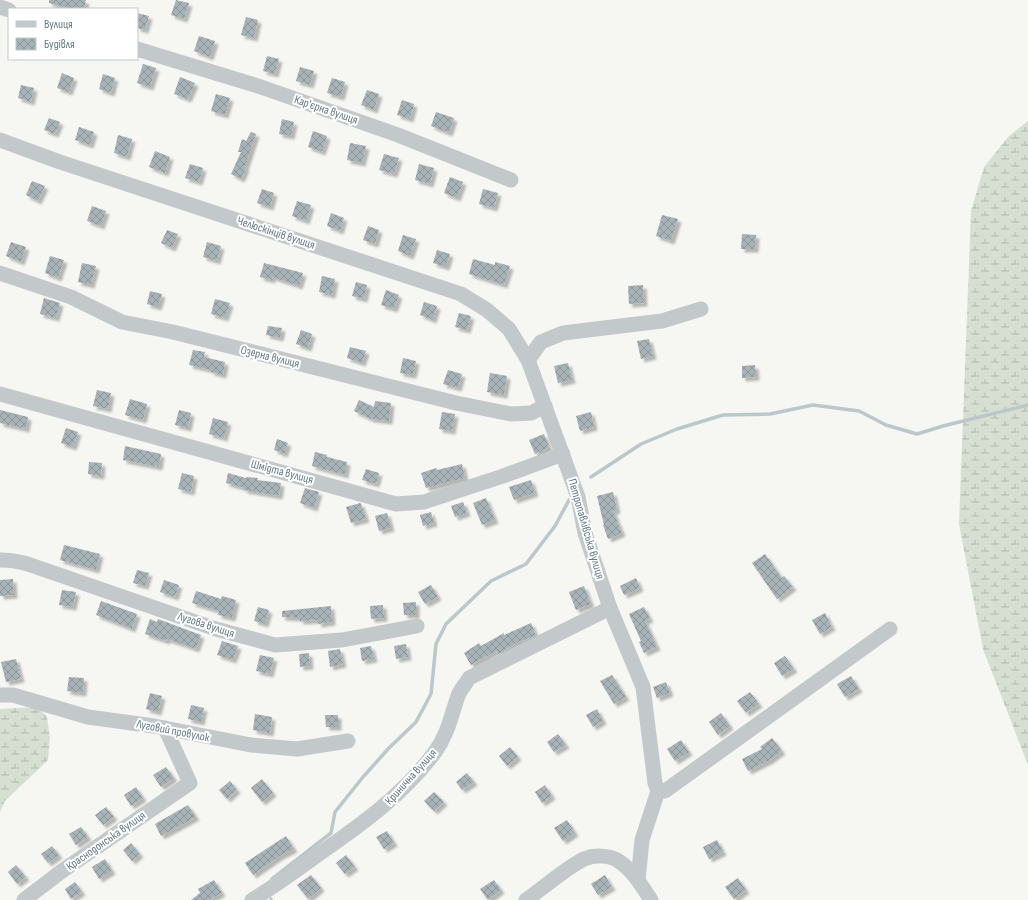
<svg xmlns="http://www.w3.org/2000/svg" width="1028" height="900" font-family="'Sofia Sans Condensed',sans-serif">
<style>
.wetland{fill:url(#wetland-marsh)}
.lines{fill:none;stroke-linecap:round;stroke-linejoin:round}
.stream{stroke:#bac8cc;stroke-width:3.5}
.building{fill:url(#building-cross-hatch);filter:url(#shadow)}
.minor{stroke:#c3c8cb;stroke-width:15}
.labels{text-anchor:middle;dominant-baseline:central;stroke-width:4;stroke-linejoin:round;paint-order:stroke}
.street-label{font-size:12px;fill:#627986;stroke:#fff}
</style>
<defs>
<pattern id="wetland-marsh" width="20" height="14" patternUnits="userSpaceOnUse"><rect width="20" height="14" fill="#d7ded2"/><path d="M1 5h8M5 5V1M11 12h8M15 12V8" fill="none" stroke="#b2b9b0"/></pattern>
<pattern id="building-cross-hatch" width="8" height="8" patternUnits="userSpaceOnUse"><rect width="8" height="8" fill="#a8b3b8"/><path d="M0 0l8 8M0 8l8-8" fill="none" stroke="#8c969b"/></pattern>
<filter id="shadow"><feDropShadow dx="3.5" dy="3.5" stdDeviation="1" flood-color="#0004"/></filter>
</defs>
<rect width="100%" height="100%" fill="#f6f6f2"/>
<g class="wetland">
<path d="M 1028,121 L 1028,765 L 983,649 L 959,524 L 971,211 L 984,167 L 1008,137 Z"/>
<path d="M 38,707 L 47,717 L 50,738 L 48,760 L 5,801 L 0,812 L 0,709 Z"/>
</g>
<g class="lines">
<g class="stream">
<path d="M 591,477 L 641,444 L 677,429 L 723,415 L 770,414 L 813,405 L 859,411 L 886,425 L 917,434 L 943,426 L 1028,405"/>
<path d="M 272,879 L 331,833 L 335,812 L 363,777 L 389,748 L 416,722 L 431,694 L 436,644 L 446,624 L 491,581 L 526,564 L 555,526 L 569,500"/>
<path d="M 271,899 L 271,900"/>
</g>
</g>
<g class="building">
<path d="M 49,0 L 86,0 L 84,9 L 71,9 L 49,3 Z"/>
<path d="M 176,0 L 189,3 L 184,19 L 171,15 Z"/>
<path d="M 137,13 L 149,16 L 145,30 L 137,28 Z"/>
<path d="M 246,17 L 258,20 L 254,38 L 241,35 Z"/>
<path d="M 199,36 L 215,41 L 210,57 L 194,51 Z"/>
<path d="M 267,56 L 279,59 L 275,74 L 263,71 Z"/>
<path d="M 143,64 L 156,68 L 150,87 L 137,83 Z"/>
<path d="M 300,67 L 314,71 L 310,85 L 296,81 Z"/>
<path d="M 62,73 L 74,78 L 69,92 L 57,88 Z"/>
<path d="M 103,74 L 115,78 L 111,93 L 99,89 Z"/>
<path d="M 180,77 L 195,83 L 188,99 L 174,94 Z"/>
<path d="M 332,78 L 345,82 L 341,97 L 327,93 Z"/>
<path d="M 21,85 L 34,88 L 31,102 L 18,98 Z"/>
<path d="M 367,90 L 379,94 L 374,110 L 361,105 Z"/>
<path d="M 216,94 L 230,98 L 225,115 L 211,111 Z"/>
<path d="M 402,100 L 414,104 L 410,119 L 397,115 Z"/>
<path d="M 436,112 L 454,118 L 449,133 L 431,126 Z"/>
<path d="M 49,118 L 60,122 L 55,134 L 44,130 Z"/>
<path d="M 282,119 L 294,122 L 291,136 L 279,134 Z"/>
<path d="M 79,127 L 94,132 L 90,145 L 75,140 Z"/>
<path d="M 313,131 L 327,136 L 322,152 L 308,147 Z"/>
<path d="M 251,132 L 256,134 L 245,167 L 246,168 L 241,179 L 231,174 L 241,152 L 238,152 L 242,139 L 246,141 Z"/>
<path d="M 118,135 L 132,139 L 127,157 L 114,153 Z"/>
<path d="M 350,143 L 366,146 L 362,163 L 347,160 Z"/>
<path d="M 155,151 L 170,157 L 165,173 L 149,167 Z"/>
<path d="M 384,154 L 399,158 L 394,174 L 379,170 Z"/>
<path d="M 190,164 L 203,168 L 199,182 L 185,178 Z"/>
<path d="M 419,164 L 434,168 L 430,184 L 415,180 Z"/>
<path d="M 450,177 L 463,182 L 457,198 L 444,193 Z"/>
<path d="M 32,181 L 45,186 L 38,201 L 26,195 Z"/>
<path d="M 262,189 L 274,193 L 270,207 L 257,203 Z"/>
<path d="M 483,189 L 498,193 L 494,208 L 479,204 Z"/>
<path d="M 297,201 L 311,205 L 306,221 L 292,216 Z"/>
<path d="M 92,206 L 106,211 L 101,226 L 87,221 Z"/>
<path d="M 331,213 L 344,218 L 340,231 L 327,226 Z"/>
<path d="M 662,215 L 678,219 L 671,241 L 656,236 Z"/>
<path d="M 368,226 L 379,230 L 375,244 L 363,240 Z"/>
<path d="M 167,230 L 178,234 L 172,248 L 161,243 Z"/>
<path d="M 742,234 L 756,235 L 755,249 L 741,249 Z"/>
<path d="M 403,235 L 416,239 L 410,256 L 398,251 Z"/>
<path d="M 11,242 L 26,247 L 21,262 L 6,256 Z"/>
<path d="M 207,242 L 221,246 L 217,261 L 203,257 Z"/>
<path d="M 437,250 L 450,254 L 446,267 L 433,263 Z"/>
<path d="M 50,256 L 64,260 L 58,278 L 45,273 Z"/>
<path d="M 473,259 L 495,265 L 495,262 L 510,266 L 504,285 L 469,274 Z"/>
<path d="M 82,263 L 96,266 L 91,285 L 78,282 Z"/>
<path d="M 264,263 L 303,273 L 299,286 L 272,277 L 272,280 L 260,277 Z"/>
<path d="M 322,276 L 335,279 L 332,295 L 319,292 Z"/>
<path d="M 356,282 L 367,285 L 364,299 L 352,296 Z"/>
<path d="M 643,285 L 644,303 L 629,304 L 628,286 Z"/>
<path d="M 386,290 L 399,295 L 394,309 L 381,305 Z"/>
<path d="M 150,291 L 162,294 L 158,307 L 147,304 Z"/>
<path d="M 44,298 L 60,303 L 56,318 L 40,314 Z"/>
<path d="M 215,299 L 230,303 L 225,318 L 211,314 Z"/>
<path d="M 424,302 L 437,306 L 433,320 L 420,315 Z"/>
<path d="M 459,313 L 471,316 L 467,330 L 455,327 Z"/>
<path d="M 268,326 L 282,328 L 280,338 L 266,335 Z"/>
<path d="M 301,330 L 312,334 L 308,348 L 296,344 Z"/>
<path d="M 649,339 L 653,356 L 641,359 L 637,341 Z"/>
<path d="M 350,347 L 366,351 L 362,363 L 347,358 Z"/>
<path d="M 193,350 L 205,352 L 204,357 L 225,362 L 223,375 L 211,372 L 211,370 L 189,365 Z"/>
<path d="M 403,358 L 416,361 L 413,375 L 400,373 Z"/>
<path d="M 568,363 L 572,380 L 558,383 L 554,366 Z"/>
<path d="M 755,365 L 756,377 L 742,378 L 742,366 Z"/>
<path d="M 448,370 L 462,374 L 458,388 L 443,384 Z"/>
<path d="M 490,373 L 507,376 L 504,395 L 487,392 Z"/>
<path d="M 97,390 L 111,393 L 108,409 L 93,406 Z"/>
<path d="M 130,399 L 147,404 L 143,420 L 125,415 Z"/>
<path d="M 359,400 L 374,407 L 375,401 L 391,403 L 389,421 L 371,419 L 354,411 Z"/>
<path d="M 0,410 L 28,417 L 26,429 L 0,423 Z"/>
<path d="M 179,410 L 191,413 L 188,428 L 175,425 Z"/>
<path d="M 442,412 L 455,414 L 452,431 L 439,429 Z"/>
<path d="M 591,412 L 594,427 L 580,431 L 576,416 Z"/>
<path d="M 213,418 L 228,422 L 224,438 L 209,434 Z"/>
<path d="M 66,428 L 78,432 L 73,447 L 61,443 Z"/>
<path d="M 544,434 L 549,447 L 535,454 L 529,440 Z"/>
<path d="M 277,439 L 288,443 L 284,454 L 274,450 Z"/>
<path d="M 125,446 L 161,454 L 159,467 L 123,460 Z"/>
<path d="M 315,452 L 327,455 L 327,457 L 347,462 L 345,475 L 312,466 Z"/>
<path d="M 89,462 L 102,463 L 101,476 L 88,474 Z"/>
<path d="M 462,464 L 465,478 L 426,488 L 421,473 L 436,468 L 437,470 Z"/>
<path d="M 366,469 L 379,473 L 376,484 L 362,480 Z"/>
<path d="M 182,473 L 194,476 L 191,492 L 178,489 Z"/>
<path d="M 228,473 L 246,478 L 246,477 L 258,478 L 257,480 L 281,483 L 279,496 L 244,490 L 244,488 L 226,483 Z"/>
<path d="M 531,480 L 535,493 L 514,500 L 509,487 Z"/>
<path d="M 305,488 L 319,492 L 314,508 L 300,503 Z"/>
<path d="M 613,492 L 617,510 L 613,511 L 622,533 L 608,539 L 603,525 L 604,525 L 597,496 Z"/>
<path d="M 486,498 L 495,520 L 482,525 L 473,503 Z"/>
<path d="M 463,502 L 467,513 L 455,517 L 451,506 Z"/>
<path d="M 360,503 L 361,504 L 366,519 L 351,523 L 346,507 Z"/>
<path d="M 431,512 L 434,523 L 423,526 L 420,515 Z"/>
<path d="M 387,513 L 391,528 L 379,531 L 375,516 Z"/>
<path d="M 64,545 L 100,554 L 96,570 L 60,560 Z"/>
<path d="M 765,554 L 782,578 L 784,576 L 793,587 L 777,599 L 752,563 Z"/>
<path d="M 137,570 L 149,573 L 145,586 L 133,583 Z"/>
<path d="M 636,578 L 640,588 L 624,595 L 620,586 Z"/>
<path d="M 13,579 L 14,595 L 0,596 L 0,580 Z"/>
<path d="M 164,580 L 179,585 L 175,597 L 160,592 Z"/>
<path d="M 431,585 L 438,597 L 425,604 L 418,592 Z"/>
<path d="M 584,586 L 591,604 L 576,610 L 569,592 Z"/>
<path d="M 62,590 L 76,592 L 73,607 L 59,605 Z"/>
<path d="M 196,591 L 221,599 L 222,596 L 236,600 L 232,618 L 218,615 L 219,611 L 192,603 Z"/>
<path d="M 101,601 L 137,614 L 132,629 L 96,615 Z"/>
<path d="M 416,602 L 416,615 L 404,615 L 403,603 Z"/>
<path d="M 383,605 L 384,618 L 371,619 L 370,606 Z"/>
<path d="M 331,606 L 332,622 L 318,624 L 318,620 L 300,621 L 300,618 L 282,617 L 282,611 Z"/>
<path d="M 258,607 L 269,610 L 265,624 L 254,621 Z"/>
<path d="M 644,607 L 650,619 L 645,621 L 657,647 L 644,653 L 639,642 L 641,641 L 629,614 Z"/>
<path d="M 825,613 L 832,627 L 820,634 L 812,620 Z"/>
<path d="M 150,619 L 157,622 L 158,619 L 201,635 L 196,649 L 167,639 L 166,641 L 145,634 Z"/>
<path d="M 531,623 L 536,635 L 523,641 L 522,640 L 498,654 L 496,651 L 471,665 L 464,653 L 479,643 L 481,646 L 504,633 L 504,635 Z"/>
<path d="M 222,641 L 238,646 L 233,660 L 217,655 Z"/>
<path d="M 406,644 L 408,657 L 396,659 L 394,646 Z"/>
<path d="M 371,646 L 374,659 L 362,661 L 360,648 Z"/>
<path d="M 340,649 L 343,664 L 330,667 L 328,651 Z"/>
<path d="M 309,653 L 310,666 L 300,667 L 299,654 Z"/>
<path d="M 260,655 L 274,658 L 270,674 L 256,671 Z"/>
<path d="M 785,656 L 794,669 L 782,676 L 774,663 Z"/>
<path d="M 16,659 L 21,679 L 6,682 L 1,662 Z"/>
<path d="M 612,675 L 626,697 L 614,704 L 600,681 Z"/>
<path d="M 851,676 L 859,689 L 845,697 L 837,684 Z"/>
<path d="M 69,677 L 84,678 L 83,693 L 67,691 Z"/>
<path d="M 666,682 L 670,693 L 657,698 L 653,687 Z"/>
<path d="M 750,692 L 759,704 L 746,713 L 737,701 Z"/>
<path d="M 150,693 L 162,696 L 158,712 L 146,709 Z"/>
<path d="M 191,705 L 204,708 L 201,722 L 188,719 Z"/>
<path d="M 597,709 L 603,721 L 593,727 L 586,715 Z"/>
<path d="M 721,713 L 730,726 L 718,735 L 709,722 Z"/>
<path d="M 255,714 L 272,717 L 270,733 L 253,730 Z"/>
<path d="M 325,715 L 338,715 L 338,727 L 326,727 Z"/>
<path d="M 558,734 L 566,745 L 554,752 L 547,742 Z"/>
<path d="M 772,738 L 782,751 L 770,760 L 748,771 L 742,759 L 762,749 L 760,747 Z"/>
<path d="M 681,740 L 689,752 L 675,761 L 667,749 Z"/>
<path d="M 510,747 L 518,757 L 507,766 L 499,756 Z"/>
<path d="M 166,767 L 174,778 L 161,787 L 153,775 Z"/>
<path d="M 467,773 L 474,782 L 462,790 L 456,782 Z"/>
<path d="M 262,779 L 273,793 L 262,802 L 251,788 Z"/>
<path d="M 230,781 L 237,790 L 227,799 L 219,790 Z"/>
<path d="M 545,785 L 552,796 L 542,803 L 535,792 Z"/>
<path d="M 136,787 L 143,798 L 131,806 L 124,795 Z"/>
<path d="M 434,792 L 444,802 L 434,811 L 424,801 Z"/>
<path d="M 188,805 L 196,817 L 161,836 L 155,824 Z"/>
<path d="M 106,807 L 114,817 L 103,825 L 95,815 Z"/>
<path d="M 567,820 L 575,833 L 563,841 L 554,828 Z"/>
<path d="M 81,827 L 88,837 L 76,845 L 69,834 Z"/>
<path d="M 387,831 L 394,843 L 384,849 L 376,837 Z"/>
<path d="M 286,836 L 294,849 L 280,856 L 253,875 L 245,863 Z"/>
<path d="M 717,840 L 723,852 L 709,859 L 703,847 Z"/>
<path d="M 131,843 L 140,854 L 132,861 L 123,850 Z"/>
<path d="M 52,846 L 59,855 L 48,863 L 41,854 Z"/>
<path d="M 346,855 L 355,867 L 345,874 L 336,863 Z"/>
<path d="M 105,859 L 112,871 L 99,879 L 92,867 Z"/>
<path d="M 16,865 L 26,877 L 17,884 L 8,872 Z"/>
<path d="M 311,875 L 321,888 L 308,899 L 297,885 Z"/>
<path d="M 605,875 L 612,887 L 598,895 L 591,884 Z"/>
<path d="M 738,878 L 746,890 L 734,899 L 725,887 Z"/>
<path d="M 214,880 L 222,893 L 209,900 L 191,900 L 200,893 L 198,889 Z"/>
<path d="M 494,880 L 501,890 L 488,900 L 480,889 Z"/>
<path d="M 75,882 L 82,892 L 71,899 L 65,889 Z"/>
</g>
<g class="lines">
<g class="minor">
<path d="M 0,7 L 9,10"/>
<path d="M 137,49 L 261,87 L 398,135 L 511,180"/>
<path d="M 0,140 L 60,162 L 461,294 L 487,310 L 509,329 L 528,360 L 578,497 L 585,533 L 610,608 L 643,687 L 655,783 L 658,791 L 642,840 L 638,880"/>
<path d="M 0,273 L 71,297 L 122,322 L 173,332 L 456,403 L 511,414 L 531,413 L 545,406"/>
<path d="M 528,360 L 541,342 L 563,333 L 662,321 L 701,309"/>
<path d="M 0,394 L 396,504 L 424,502 L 503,476 L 563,454"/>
<path d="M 0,560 C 16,559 33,566 48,571 L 216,629 L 275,645 L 342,640 L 417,626"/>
<path d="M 0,695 L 13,695 L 88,717 L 154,726 L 251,745 L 297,749 L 348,741"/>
<path d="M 658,791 L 665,791 L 890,629"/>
<path d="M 24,900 L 62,871 L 190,783 L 165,728"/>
<path d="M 252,900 C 275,886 297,870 319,854 C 362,824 404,794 435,752 C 448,734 451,716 458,696 C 460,690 466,684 469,678 L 610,608"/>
<path d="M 526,900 C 543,888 566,868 584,859 C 594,855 608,855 617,860 C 632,869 642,886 651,900"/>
</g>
</g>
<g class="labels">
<g class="street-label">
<text transform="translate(326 110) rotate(19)">Кар'єрна вулиця</text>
<text transform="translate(276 233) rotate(18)">Челюскінців вулиця</text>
<text transform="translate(270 357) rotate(14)">Озерна вулиця</text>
<text transform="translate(282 472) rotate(15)">Шмідта вулиця</text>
<text transform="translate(586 529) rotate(74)">Петропавлівська вулиця</text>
<text transform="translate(206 625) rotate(18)">Лугова вулиця</text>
<text transform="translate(173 731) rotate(11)">Луговий провулок</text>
<text transform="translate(411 777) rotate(-48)">Кринична вулиця</text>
<text transform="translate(106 841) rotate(-35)">Краснодонська вулиця</text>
</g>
</g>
<rect x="8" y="8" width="130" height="52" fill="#ffffff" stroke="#c0c9cf"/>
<rect x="16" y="21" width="20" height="6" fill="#c3c8cb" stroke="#c0c9cf"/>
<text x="44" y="28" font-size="12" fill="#627986">Вулиця</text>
<rect x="16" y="38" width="20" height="12" fill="url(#building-cross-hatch)" stroke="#c0c9cf"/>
<text x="44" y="48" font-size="12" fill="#627986">Будівля</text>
</svg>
